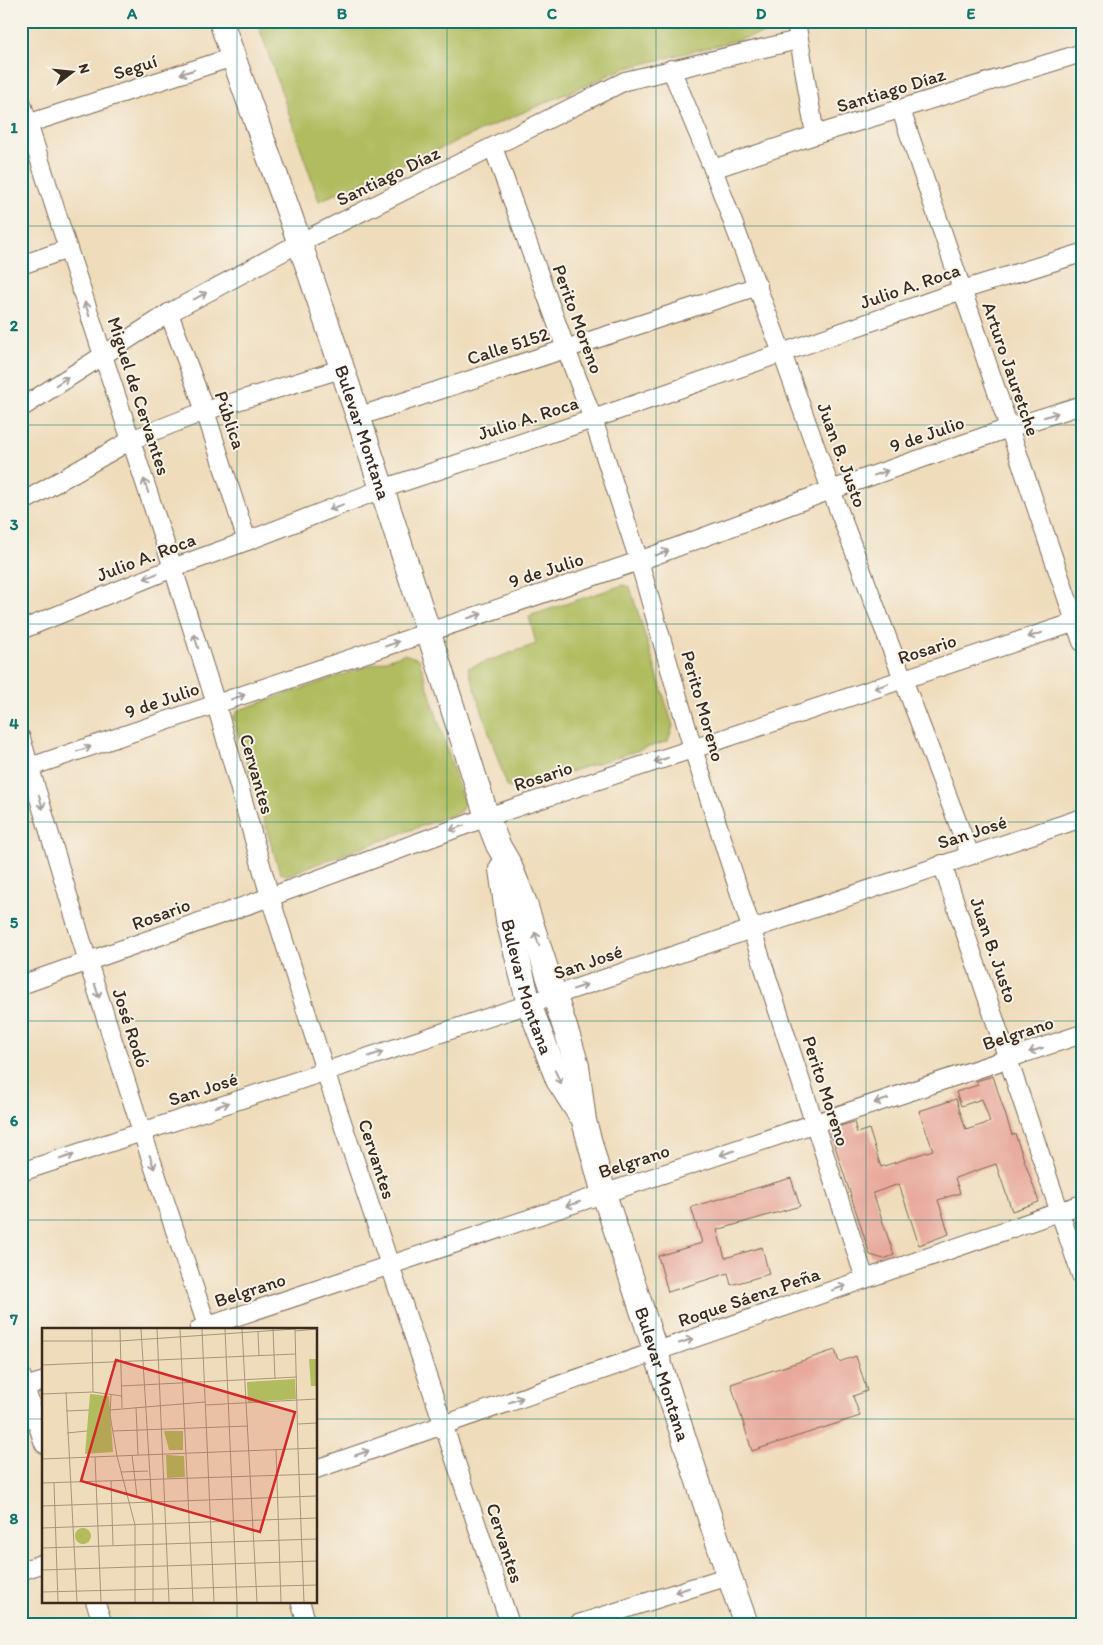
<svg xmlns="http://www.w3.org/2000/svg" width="1103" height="1645" font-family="Itim,sans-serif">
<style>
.green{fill:#b0bc5e;stroke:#76733e}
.building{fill:#e8a99c}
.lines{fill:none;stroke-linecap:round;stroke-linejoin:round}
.minor-casing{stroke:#7a6855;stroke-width:20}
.secondary-casing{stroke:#7a6855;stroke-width:26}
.minor{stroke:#fff;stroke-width:18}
.secondary{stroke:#fff;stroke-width:24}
.oneway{stroke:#a79f9a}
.grid{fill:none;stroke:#0f766e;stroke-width:1;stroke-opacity:0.55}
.labels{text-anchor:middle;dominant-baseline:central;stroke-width:4;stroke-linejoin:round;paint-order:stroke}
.street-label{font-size:19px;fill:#3b2a1e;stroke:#f7f3e8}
.inset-road{fill:none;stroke:#a7957c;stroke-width:1}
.view{fill:#d62828;fill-opacity:0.15;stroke:#d62828;stroke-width:2.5}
.inset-edge{fill:none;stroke:#3b2a1e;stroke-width:2.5}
.neatline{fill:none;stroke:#0f766e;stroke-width:2}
.grid-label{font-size:16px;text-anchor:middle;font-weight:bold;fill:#0f766e}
</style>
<rect width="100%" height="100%" fill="#f7f3e8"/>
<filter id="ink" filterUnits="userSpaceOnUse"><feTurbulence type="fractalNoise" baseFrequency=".02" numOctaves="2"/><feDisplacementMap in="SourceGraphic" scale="10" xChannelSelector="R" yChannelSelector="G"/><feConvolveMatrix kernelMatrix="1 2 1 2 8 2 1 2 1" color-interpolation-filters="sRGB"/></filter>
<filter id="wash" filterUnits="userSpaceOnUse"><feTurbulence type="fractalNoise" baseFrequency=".0096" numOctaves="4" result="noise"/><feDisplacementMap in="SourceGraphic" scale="20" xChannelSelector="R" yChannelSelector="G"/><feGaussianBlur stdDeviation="1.12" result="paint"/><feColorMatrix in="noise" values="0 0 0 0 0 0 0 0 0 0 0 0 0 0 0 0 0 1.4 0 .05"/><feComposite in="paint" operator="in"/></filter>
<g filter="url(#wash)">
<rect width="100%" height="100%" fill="#efdcbb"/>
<g class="green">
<path d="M 257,21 L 784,21 L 785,28 L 623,69 L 319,201 Z"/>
<path d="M 623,585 L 630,587 L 673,726 L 668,741 L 515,789 L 507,787 L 468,668 L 536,644 L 529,616 Z"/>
<path d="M 404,654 L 419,659 L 464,804 L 460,812 L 287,875 L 280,873 L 233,717 L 239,710 Z"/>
</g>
<g id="blocks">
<g class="building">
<path d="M 993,1076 L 1012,1135 L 1015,1134 L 1039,1202 L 1012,1211 L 996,1164 L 955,1178 L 960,1193 L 938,1200 L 949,1234 L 919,1245 L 899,1184 L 873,1193 L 894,1255 L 884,1259 L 870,1255 L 831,1134 L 833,1128 L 854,1122 L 857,1133 L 869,1129 L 881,1167 L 933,1150 L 919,1111 L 956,1099 L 966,1130 L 990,1122 L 982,1099 L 961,1106 L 956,1092 L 978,1085 L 976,1081 Z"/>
<path d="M 791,1178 L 800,1206 L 717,1230 L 725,1258 L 762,1247 L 769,1274 L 731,1285 L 728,1273 L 668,1292 L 658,1256 L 702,1243 L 691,1207 Z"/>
<path d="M 835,1350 L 839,1362 L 856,1356 L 867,1391 L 853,1396 L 860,1416 L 752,1451 L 731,1384 Z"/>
</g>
</g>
</g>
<g filter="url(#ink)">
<use href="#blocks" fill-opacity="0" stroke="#7a6855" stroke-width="1"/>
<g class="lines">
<g class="minor-casing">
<g id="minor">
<path d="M 796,21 L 815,135"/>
<path d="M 671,69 L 713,169 L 782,353 L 831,490 L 970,855"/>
<path d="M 21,101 L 68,249 L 173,568 L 216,704 L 270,897 L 325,1071 L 510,1624"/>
<path d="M 901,110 L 1082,642"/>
<path d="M 21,126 L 233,57"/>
<path d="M 493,147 L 566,349 L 593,419 L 639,561 L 693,749 L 865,1279"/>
<path d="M 713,169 L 815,135 L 1082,53"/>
<path d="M 21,265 L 68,249"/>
<path d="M 169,313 L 205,411 L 247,541"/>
<path d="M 21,408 L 169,313 L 299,243 L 625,81 L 798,40"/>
<path d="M 357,417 L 758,286"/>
<path d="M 21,503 L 131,440 L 205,411 L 341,369"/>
<path d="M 21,630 L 173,568 L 247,541 L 382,489 L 593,419 L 962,290 L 1082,253"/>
<path d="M 21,738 L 88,962 L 142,1132 L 208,1329"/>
<path d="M 21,770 L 639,561 L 831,490 L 1009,428 L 1082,405"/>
<path d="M 942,864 L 1082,1278"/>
<path d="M 21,985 L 270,897 L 487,817 L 1082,620"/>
<path d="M 21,1172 L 529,1004 L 1082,818"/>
<path d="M 199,1329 L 1082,1034"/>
<path d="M 21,1375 L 44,1444"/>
<path d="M 21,1388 L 44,1381"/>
<path d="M 316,1469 L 1082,1204"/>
<path d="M 21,1571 L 44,1563"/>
<path d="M 95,1601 L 103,1624"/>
<path d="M 300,1601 L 307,1624"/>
<path d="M 578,1624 L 729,1576"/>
</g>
</g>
<g class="secondary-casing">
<g id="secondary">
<path id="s1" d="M 221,21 C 246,96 274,169 300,244 C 365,434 427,625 487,817 L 498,845 L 509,864 L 524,901 L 571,1046 L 577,1066 L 584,1121 L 604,1194 L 729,1576 L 746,1624"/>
<path id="s2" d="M 501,869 L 508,920 L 529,1004 L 558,1080 L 579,1113"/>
</g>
</g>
<use href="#minor" class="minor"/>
<use href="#secondary" class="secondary"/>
</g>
<defs><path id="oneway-shaft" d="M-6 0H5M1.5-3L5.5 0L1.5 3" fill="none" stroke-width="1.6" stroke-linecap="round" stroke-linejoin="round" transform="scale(1.25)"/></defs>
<g class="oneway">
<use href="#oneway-shaft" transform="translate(187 72) rotate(162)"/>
<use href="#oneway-shaft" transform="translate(200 296) rotate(-28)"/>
<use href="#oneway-shaft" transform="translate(87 309) rotate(-108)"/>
<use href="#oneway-shaft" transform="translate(62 381) rotate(-33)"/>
<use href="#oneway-shaft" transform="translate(1051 415) rotate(-18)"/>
<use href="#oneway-shaft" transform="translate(881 473) rotate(-19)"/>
<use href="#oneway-shaft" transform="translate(146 486) rotate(-108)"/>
<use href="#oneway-shaft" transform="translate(336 507) rotate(159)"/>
<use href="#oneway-shaft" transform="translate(662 553) rotate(-20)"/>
<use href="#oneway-shaft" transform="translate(151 576) rotate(158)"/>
<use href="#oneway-shaft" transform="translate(475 616) rotate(-18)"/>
<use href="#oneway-shaft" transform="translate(1035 635) rotate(162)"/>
<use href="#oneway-shaft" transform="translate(196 641) rotate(-107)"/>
<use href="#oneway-shaft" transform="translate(392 644) rotate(-19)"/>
<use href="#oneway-shaft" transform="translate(881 686) rotate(162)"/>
<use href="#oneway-shaft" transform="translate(238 697) rotate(-19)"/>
<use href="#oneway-shaft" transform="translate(84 749) rotate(-19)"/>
<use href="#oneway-shaft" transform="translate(661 760) rotate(162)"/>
<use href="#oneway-shaft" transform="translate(41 802) rotate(74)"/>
<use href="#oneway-shaft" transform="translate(457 828) rotate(160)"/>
<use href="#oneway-shaft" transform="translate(537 939) rotate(-108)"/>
<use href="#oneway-shaft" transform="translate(580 987) rotate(-19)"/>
<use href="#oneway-shaft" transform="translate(97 991) rotate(72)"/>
<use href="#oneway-shaft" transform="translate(1036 1050) rotate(162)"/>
<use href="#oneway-shaft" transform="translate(376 1054) rotate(-18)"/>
<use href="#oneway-shaft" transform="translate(558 1077) rotate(65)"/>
<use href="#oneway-shaft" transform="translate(881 1101) rotate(162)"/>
<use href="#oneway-shaft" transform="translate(222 1105) rotate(-18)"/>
<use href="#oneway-shaft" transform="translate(727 1153) rotate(162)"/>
<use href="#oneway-shaft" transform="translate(67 1157) rotate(-18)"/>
<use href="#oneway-shaft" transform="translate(152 1162) rotate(71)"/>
<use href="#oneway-shaft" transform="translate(573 1204) rotate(162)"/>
<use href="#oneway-shaft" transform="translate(839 1288) rotate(-19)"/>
<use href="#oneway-shaft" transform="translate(686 1341) rotate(-19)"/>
<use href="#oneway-shaft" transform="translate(516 1400) rotate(-19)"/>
<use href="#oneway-shaft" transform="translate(362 1453) rotate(-19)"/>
<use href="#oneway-shaft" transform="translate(682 1590) rotate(162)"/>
</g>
</g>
<path class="grid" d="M 237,21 L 237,1329M 447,21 L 447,1624M 656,21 L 656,1624M 866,21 L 866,1624M 21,226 L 1082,226M 21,425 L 1082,425M 21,624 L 1082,624M 21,822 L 1082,822M 21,1021 L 1082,1021M 21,1220 L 1082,1220M 21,1419 L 44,1419M 316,1419 L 1082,1419M 237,1601 L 237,1624"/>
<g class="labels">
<g class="street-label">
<text transform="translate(135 67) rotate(-18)">Seguí</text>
<text transform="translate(891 90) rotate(-17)">Santiago Díaz</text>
<text transform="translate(388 176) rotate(-26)">Santiago Díaz</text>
<text transform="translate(910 286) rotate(-19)">Julio A. Roca</text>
<text transform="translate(578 319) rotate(70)">Perito Moreno</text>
<text transform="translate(508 346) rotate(-18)">Calle 5152</text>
<text transform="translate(1011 369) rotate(71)">Arturo Jauretche</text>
<text transform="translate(139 396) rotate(72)">Miguel de Cervantes</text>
<text transform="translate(528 418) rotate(-18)">Julio A. Roca</text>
<text transform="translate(230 420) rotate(71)">Pública</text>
<text stroke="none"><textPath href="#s1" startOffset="435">Bulevar Montana</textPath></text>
<text transform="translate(927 434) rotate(-19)">9 de Julio</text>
<text transform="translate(842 455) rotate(70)">Juan B. Justo</text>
<text transform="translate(146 557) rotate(-21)">Julio A. Roca</text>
<text transform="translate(546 570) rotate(-18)">9 de Julio</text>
<text transform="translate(927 649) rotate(-18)">Rosario</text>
<text transform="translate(162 700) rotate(-19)">9 de Julio</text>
<text transform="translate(703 706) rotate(74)">Perito Moreno</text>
<text transform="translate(257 774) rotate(74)">Cervantes</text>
<text transform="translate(543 776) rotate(-18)">Rosario</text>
<text transform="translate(972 832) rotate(-18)">San José</text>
<text transform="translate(161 914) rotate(-20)">Rosario</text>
<text transform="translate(994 950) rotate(71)">Juan B. Justo</text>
<text transform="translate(588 962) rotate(-19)">San José</text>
<text stroke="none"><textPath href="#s2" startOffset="121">Bulevar Montana</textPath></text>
<text transform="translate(131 1028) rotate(72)">José Rodó</text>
<text transform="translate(1018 1033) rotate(-18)">Belgrano</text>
<text transform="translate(203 1089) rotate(-18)">San José</text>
<text transform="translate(826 1091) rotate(72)">Perito Moreno</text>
<text transform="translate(377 1159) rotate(72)">Cervantes</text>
<text transform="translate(634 1161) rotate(-18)">Belgrano</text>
<text transform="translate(250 1290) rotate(-18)">Belgrano</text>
<text transform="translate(749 1297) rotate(-19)">Roque Sáenz Peña</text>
<text stroke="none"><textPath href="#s1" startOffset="1425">Bulevar Montana</textPath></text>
<text transform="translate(505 1543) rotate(72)">Cervantes</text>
</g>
</g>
<g transform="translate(42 1328)">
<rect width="275" height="275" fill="#efdcbb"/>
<path d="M 267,31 L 275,31 L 275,58 L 269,58 ZM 253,51 L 254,71 L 206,74 L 205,54 ZM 48,66 L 67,68 L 71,124 L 43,126 ZM 122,103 L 141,103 L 141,122 L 127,122 ZM 124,127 L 142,128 L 143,149 L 125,150 ZM33 208a8 8 0 1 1 16 0a8 8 0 1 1-16 0Z" fill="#b0bc5e"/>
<path class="inset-road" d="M 50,1 L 51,64M 78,1 L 80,80M 99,1 L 111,196 L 111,274M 115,1 L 127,274M 138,1 L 151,274M 160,1 L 172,274M 183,1 L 195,274M 200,1 L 215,274M 231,1 L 233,51M 253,1 L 256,121M 253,3 L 275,1M 216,4 L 217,28M 0,13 L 78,13 L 253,1M 0,37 L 254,26M 79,58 L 255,49M 24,64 L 35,274M 0,66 L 51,64 L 80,68M 69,67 L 68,87 L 75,128 L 93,197 L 93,274M 163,77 L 275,71M 94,79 L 96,127M 68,82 L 163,74M 24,83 L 47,82M 256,96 L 275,95M 71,103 L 206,98M 25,105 L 45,103M 256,121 L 262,274M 234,122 L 239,274M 90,127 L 95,168M 53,129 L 59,274M 0,131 L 275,120M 79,144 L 106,143M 69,153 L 71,217M 0,155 L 275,146M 12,155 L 16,274M 0,178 L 275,168M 0,200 L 275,190M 0,220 L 275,211M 0,242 L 275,233M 0,264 L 275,257"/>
<path class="view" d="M 74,32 L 253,84 L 218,204 L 39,153 Z"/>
<rect width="275" height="275" class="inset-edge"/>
</g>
<rect width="1103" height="1645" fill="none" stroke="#f7f3e8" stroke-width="55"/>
<g transform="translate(72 72) rotate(74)" stroke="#f7f3e8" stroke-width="4" paint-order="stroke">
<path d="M0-4L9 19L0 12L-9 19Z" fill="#3b2a1e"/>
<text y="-8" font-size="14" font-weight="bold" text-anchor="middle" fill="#3b2a1e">N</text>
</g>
<rect x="28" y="28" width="1048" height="1590" class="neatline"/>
<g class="grid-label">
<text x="132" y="19">A</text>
<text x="342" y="19">B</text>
<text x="552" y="19">C</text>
<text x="761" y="19">D</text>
<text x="971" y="19">E</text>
<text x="14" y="133">1</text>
<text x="14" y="331">2</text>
<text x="14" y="530">3</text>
<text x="14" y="729">4</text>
<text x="14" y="928">5</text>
<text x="14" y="1126">6</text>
<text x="14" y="1325">7</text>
<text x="14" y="1524">8</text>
</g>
</svg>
